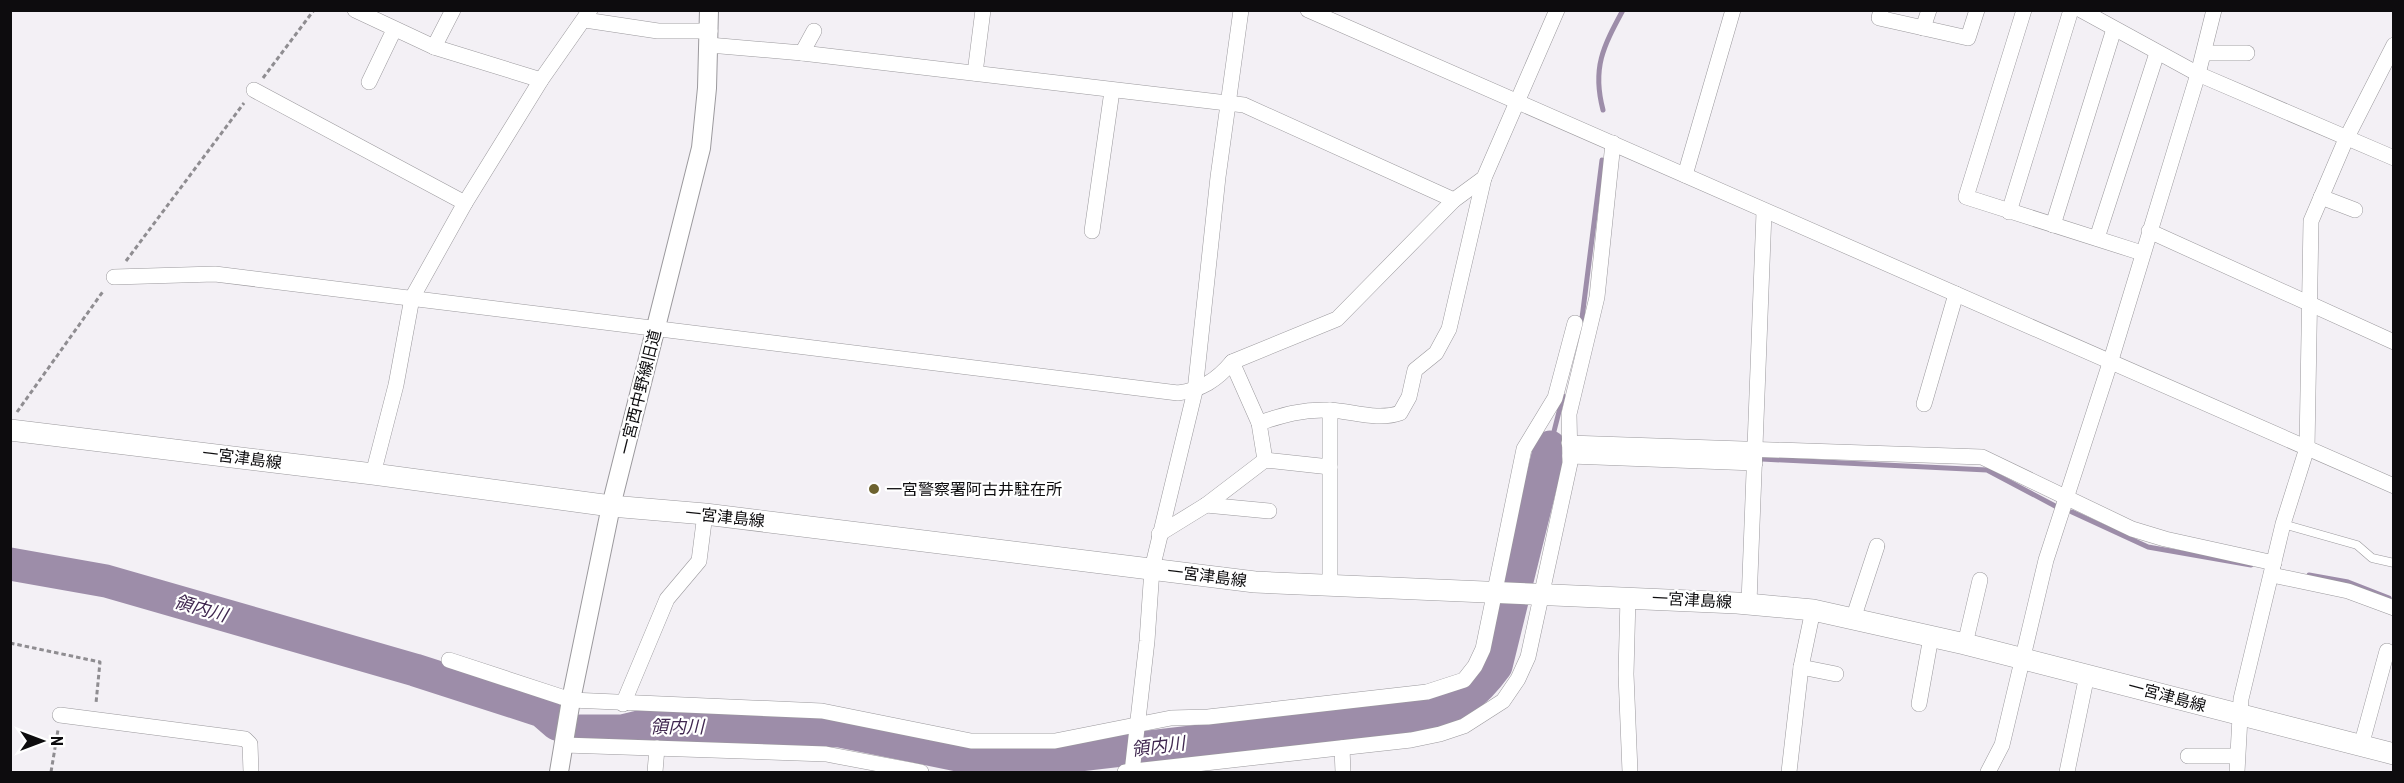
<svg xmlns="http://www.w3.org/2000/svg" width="2404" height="783" font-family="'Roboto Condensed','Noto Sans JP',sans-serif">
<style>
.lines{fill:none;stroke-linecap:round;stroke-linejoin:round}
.stream{stroke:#9d8da9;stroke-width:5}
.river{stroke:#9d8da9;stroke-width:33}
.service-casing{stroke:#9b999d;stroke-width:9}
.minor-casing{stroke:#9b999d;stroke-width:16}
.tertiary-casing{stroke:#9b999d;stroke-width:20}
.secondary-casing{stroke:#9b999d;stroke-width:22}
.path{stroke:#8f8d91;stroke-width:3;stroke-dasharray:4.5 3;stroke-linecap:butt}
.service{stroke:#fff;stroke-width:8}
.minor{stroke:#fff;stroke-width:15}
.tertiary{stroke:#fff;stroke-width:18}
.secondary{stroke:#fff;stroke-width:21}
.poi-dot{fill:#6d622f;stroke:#fff;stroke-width:2}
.labels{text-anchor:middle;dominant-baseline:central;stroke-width:4.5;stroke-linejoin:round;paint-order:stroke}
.street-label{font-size:16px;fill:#0d0c0e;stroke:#fff}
.poi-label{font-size:16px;fill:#0d0c0e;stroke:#fff;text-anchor:start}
.water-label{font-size:18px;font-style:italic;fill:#402850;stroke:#fff}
</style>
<rect width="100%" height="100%" fill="#f3f0f5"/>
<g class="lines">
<g class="stream">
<path d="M 1603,110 C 1592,68 1603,47 1623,10"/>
<path d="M 1581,326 L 1602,160"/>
<path d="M 1563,396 L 1550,447 L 1565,448"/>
<path d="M 1762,459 L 1987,470 L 2057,507"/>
<path d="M 2072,512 L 2148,547 L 2251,565"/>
<path d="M 2309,575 L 2348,582 L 2389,598"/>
</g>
<g class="river">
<path d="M 10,564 L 106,581 L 415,670 L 542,711 L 557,724"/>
<path d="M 580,731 L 622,731 L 651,724 L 840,731 L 1002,764 L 1424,715 C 1460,705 1474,696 1496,666 L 1550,447"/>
</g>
<g class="service-casing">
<path id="service" d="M 2283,524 L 2357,545 L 2372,558 L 2394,563"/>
</g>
<g class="minor-casing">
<g id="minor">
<path d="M 355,10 L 434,47 L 541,80"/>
<path d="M 1308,10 L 2394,486"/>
<path d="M 1881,10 L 1879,18 L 1968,38 L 1977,10"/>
<path d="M 2024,10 L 1966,197 L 2142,253"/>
<path d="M 2081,10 L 2198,74 L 2394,158"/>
<path d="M 585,20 L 658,31 L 710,31"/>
<path d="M 1923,28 L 1929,10"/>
<path d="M 709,45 L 802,53 L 1244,105 L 1454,200 L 1484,178 L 1557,10"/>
<path d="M 434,47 L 453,10"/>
<path d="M 802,53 L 814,31"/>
<path d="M 2204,53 L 2247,53"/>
<path d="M 975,73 L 983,10"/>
<path d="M 369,82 L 394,30"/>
<path d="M 254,90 L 465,203"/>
<path d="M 1685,175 L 1733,10"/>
<path d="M 2321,197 L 2355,210"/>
<path d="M 2009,212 L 2071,10"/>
<path d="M 2053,225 L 2114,29"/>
<path d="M 1092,231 L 1112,91"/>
<path d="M 2149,231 L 2394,342"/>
<path d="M 2097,238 L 2157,53"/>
<path d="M 114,277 L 215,274 L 1178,393 C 1201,390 1217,380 1232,362 L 1337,319 L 1454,200"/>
<path d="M 1232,362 L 1259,423 L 1265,460"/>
<path d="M 1924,404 L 1956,294"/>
<path d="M 1330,410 L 1330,585"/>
<path d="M 1259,423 C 1283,415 1303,409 1329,410 C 1352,411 1377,421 1400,413 L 1409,397 L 1415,370 L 1436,353 L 1449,329 L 1484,178"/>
<path d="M 1569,443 L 1982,457 L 2132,529 L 2165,539 L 2274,563"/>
<path d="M 1570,456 L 1755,463"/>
<path d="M 373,474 L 396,385 L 412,298 L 465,203 L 541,80 L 590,10"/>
<path d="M 1206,505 L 1269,511"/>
<path d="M 1159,534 L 1206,505 L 1265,460 L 1330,467"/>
<path d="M 2272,575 L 2348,591 L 2394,608"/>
<path d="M 1628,597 L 1626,674 L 1630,772"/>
<path d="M 1749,603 L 1764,212"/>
<path d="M 1853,619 L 1877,546"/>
<path d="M 1965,644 L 1980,580"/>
<path d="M 449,660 L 571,700 L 822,711 L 971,741 L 1055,741 L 1171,718 L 1208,717 L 1427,692 L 1464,680 L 1475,666 L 1483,649 L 1524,449 L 1555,398 L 1575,323"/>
<path d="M 1801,667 L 1836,674"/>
<path d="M 623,704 L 667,599 L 699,561 L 705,514"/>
<path d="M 1919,704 L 1931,637"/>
<path d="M 60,715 L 245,739 L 250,744 L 251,772"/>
<path d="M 564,745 L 826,754 L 921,772"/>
<path d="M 2361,746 L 2387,651"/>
<path d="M 1342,748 L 1343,772"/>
<path d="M 2188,756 L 2237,756"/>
<path d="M 655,772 L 657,748"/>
<path d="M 1125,772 L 1411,740 L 1440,734 L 1464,726 L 1503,701 L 1518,679 L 1528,657 L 1570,463 L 1569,414 L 1597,297 L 1613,143"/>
<path d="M 1132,772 L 1147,641 L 1152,569 L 1195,391 L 1218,177 L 1241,10"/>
<path d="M 1789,772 L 1801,667 L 1813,610"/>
<path d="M 1988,772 L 2002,745 L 2046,560 L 2111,360 L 2198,74 L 2214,10"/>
<path d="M 2067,772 L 2087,675"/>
<path d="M 2237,772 L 2241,699 L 2283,524 L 2307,448 L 2311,221 L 2346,139 L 2394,45"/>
</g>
</g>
<g class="tertiary-casing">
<path id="tertiary" d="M 559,772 L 571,700 L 611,506 L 701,148 L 707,88 L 709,10"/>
</g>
<g class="secondary-casing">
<path id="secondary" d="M 10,430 L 373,474 L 611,506 L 705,514 L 1255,582 L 1737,603 L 1813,610 L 1965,644 L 2394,754"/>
</g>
<g class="path">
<path d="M 263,78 L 314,10"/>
<path d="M 126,261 L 244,103"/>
<path d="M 17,412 L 104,290"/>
<path d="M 10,643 L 100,662 L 96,703"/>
<path d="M 51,772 L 58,730"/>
</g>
<use href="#service" class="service"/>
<use href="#minor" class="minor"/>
<use href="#tertiary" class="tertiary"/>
<use href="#secondary" class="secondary"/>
</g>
<circle class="poi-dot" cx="874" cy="489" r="6"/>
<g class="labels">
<g class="street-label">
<text transform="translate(640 392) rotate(-76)">一宮西中野線旧道</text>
<text transform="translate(242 458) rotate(7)">一宮津島線</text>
<text transform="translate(725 517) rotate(6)">一宮津島線</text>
<text transform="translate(1207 576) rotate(7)">一宮津島線</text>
<text transform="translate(1692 600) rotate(3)">一宮津島線</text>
<text transform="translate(2167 696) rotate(15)">一宮津島線</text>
</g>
<g class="poi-label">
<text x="886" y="489">一宮警察署阿古井駐在所</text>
</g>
<g class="water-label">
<text transform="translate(201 608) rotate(16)">領内川</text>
<text x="677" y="726">領内川</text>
<text transform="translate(1158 746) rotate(-7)">領内川</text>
</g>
</g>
<rect width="2404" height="783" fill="none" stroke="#0d0c0e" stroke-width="24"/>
<g transform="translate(42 741) rotate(90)" stroke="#ffffff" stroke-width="4.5" paint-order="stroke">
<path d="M0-4.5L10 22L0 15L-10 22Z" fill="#0d0c0e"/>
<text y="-9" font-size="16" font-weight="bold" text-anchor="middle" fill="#0d0c0e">N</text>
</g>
</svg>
